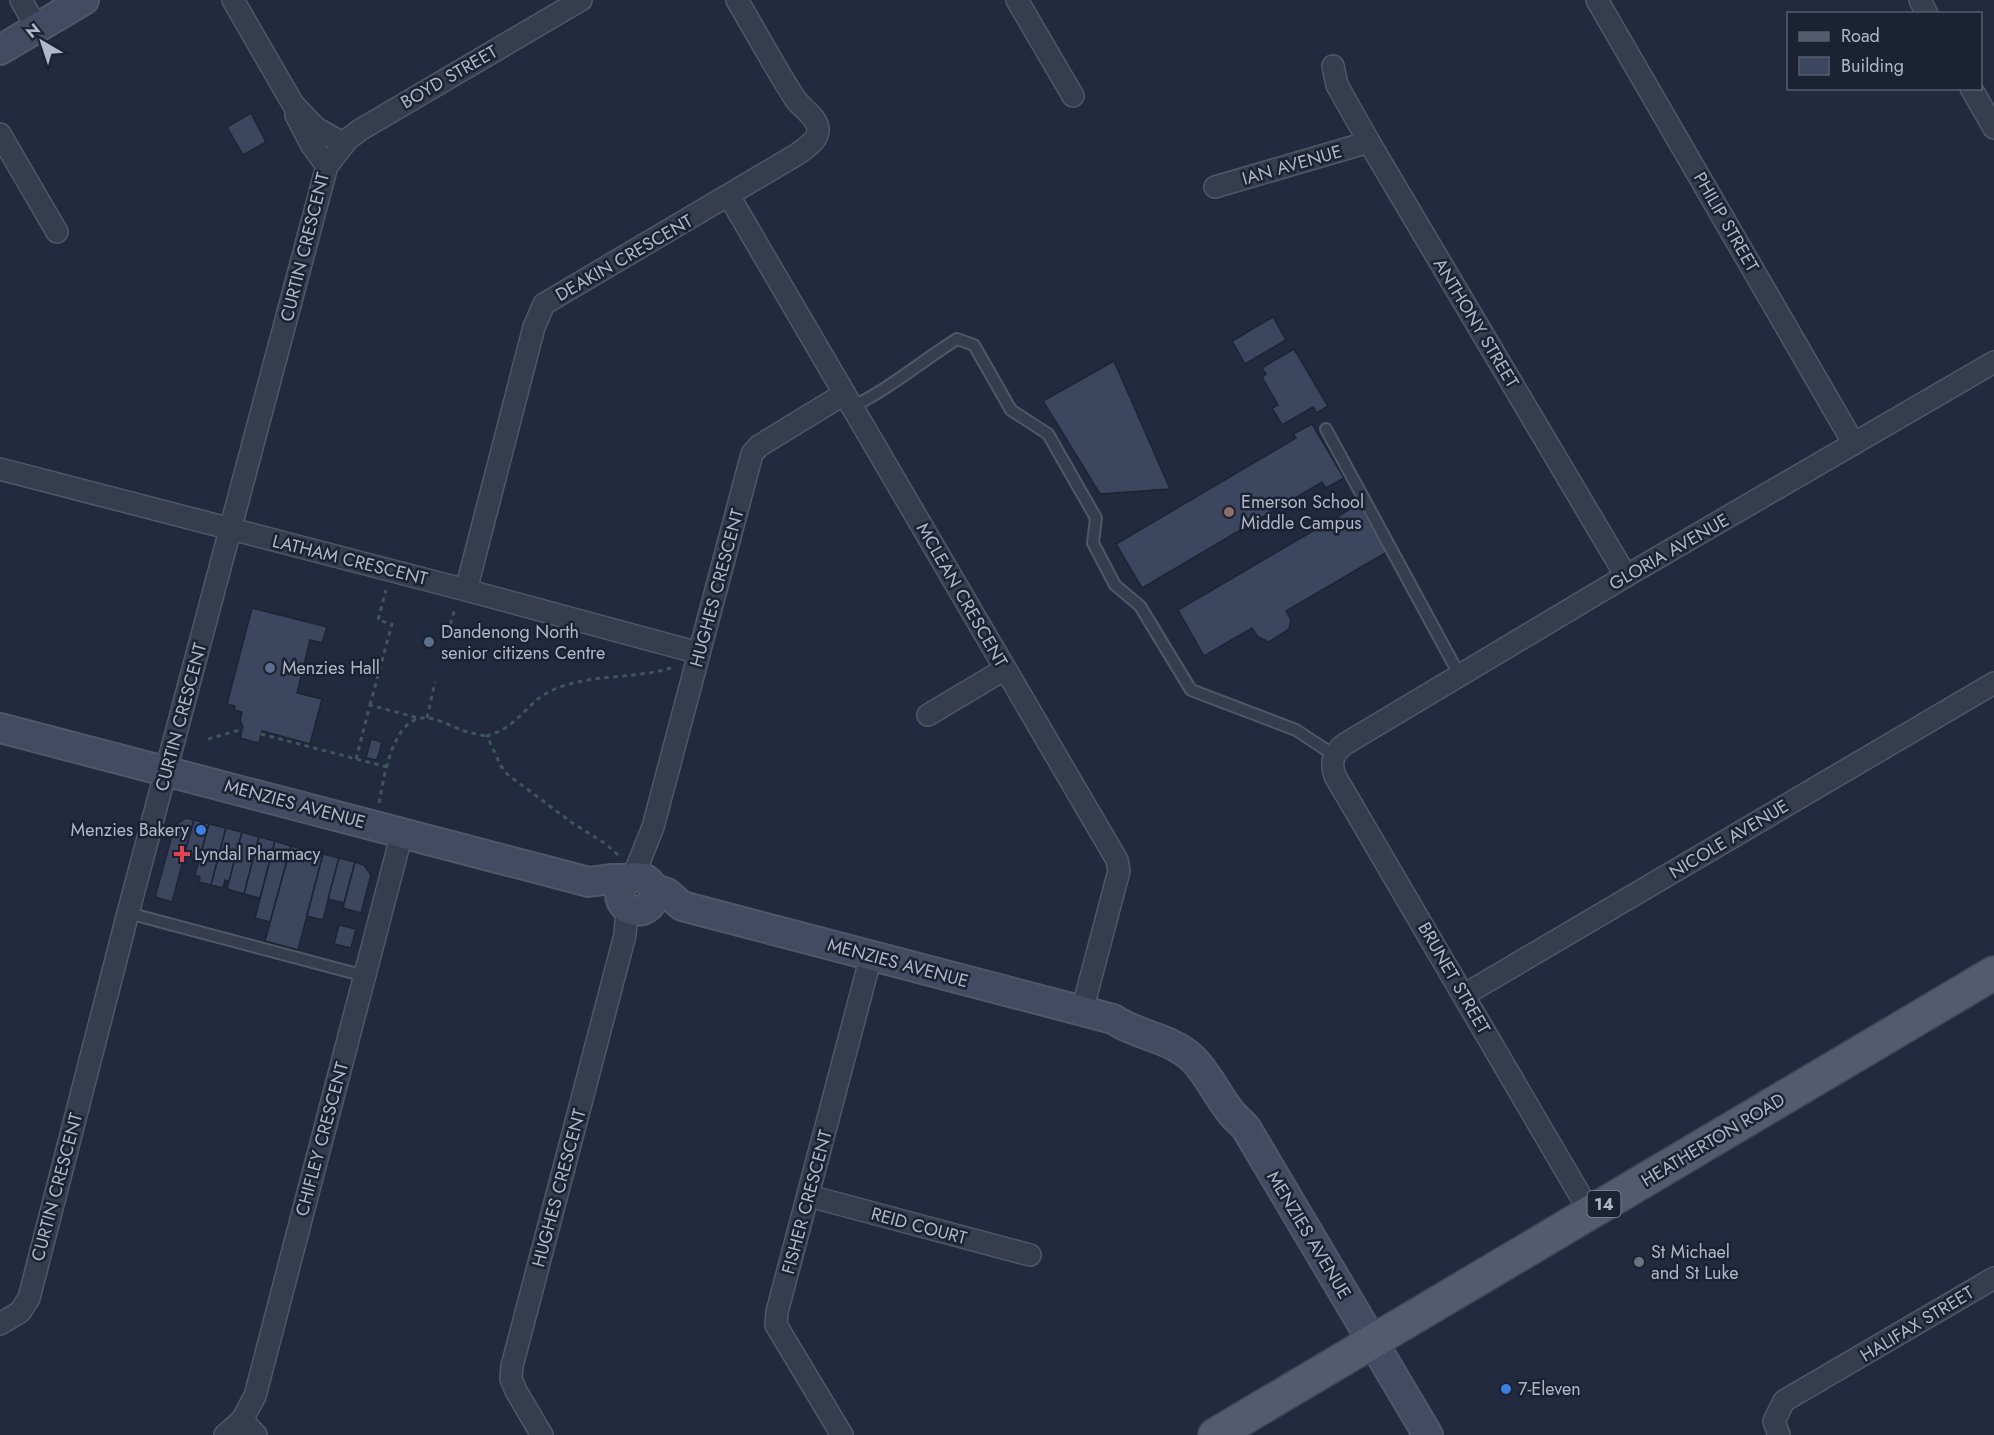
<svg xmlns="http://www.w3.org/2000/svg" width="1994" height="1435" font-family="Jost,sans-serif">
<style>
.building{fill:#3d465f;stroke:#1d2435;stroke-width:1.5}
.lines{fill:none;stroke-linecap:round;stroke-linejoin:round}
.lane-casing{stroke:#515769;stroke-width:14}
.street-casing{stroke:#515769;stroke-width:24}
.secondary-casing{stroke:#515769;stroke-width:32}
.primary-casing{stroke:#3f4657;stroke-width:36}
.path{stroke:#41565c;stroke-width:3;stroke-dasharray:4.5 4.5;stroke-linecap:butt}
.lane{stroke:#353d4e;stroke-width:10}
.street{stroke:#353d4e;stroke-width:21}
.secondary{stroke:#434b62;stroke-width:28}
.primary{stroke:#535b6e;stroke-width:33}
.education-dot{fill:#8d6e63;stroke:#1b2233;stroke-width:2}
.service-dot{fill:#5c6f8a;stroke:#1b2233;stroke-width:2}
.shop-dot{fill:#3f7fe0;stroke:#1b2233;stroke-width:2}
.health-dot{fill:#e0444e;stroke:#1b2233;stroke-width:2}
.worship-dot{fill:#6b7280;stroke:#1b2233;stroke-width:2}
.labels{text-anchor:middle;dominant-baseline:central;stroke-width:5;stroke-linejoin:round;paint-order:stroke}
.shield{fill:#1b2233;stroke:#848a9d;stroke-width:1.5}
.shield-label{font-size:16px;font-weight:bold;fill:#b1b7ca}
.street-label{font-size:18px;fill:#b1b7ca;stroke:#1b2233}
.poi-label{font-size:18px;fill:#b1b7ca;stroke:#1b2233;text-anchor:start}
</style>
<rect width="100%" height="100%" fill="#212a3e"/>
<g class="building">
<path d="M 251,113 L 266,142 L 243,155 L 227,127 Z"/>
<path d="M 1273,317 L 1286,340 L 1245,364 L 1232,341 Z"/>
<path d="M 1294,349 L 1328,406 L 1317,413 L 1313,407 L 1282,425 L 1272,408 L 1278,405 L 1262,377 L 1266,374 L 1262,368 Z"/>
<path d="M 1114,361 L 1170,489 L 1100,494 L 1043,401 Z"/>
<path d="M 1312,424 L 1344,478 L 1326,488 L 1322,482 L 1142,588 L 1116,544 L 1296,438 L 1293,434 Z"/>
<path d="M 1359,504 L 1387,552 L 1286,611 L 1291,620 L 1289,629 L 1269,642 L 1258,637 L 1252,628 L 1204,656 L 1178,610 Z"/>
<path d="M 252,608 L 327,627 L 322,643 L 310,640 L 297,693 L 322,699 L 310,744 L 262,731 L 259,743 L 240,738 L 243,727 L 240,720 L 242,712 L 234,710 L 235,706 L 227,704 Z"/>
<path d="M 371,739 L 382,742 L 377,760 L 366,758 Z"/>
<path d="M 186,818 L 194,820 L 172,902 L 155,897 L 175,825 Z"/>
<path d="M 194,820 L 209,824 L 200,856 L 185,852 Z"/>
<path d="M 209,824 L 226,828 L 211,885 L 199,882 L 200,877 L 195,875 Z"/>
<path d="M 226,828 L 242,832 L 229,882 L 225,880 L 223,888 L 211,885 Z"/>
<path d="M 242,832 L 259,837 L 244,894 L 227,889 Z"/>
<path d="M 259,837 L 275,841 L 260,898 L 244,894 Z"/>
<path d="M 275,841 L 291,846 L 270,922 L 255,918 Z"/>
<path d="M 291,846 L 323,854 L 298,950 L 265,941 Z"/>
<path d="M 323,854 L 339,858 L 323,920 L 307,916 Z"/>
<path d="M 339,858 L 355,862 L 344,903 L 328,899 Z"/>
<path d="M 355,862 L 364,865 L 371,875 L 361,913 L 343,908 Z"/>
<path d="M 339,925 L 356,929 L 351,948 L 334,944 Z"/>
</g>
<g class="lines">
<g class="lane-casing">
<g id="lane">
<path d="M 852,407 C 889,389 922,361 957,339 L 974,345 L 1011,410 L 1048,434 L 1096,518 L 1093,543 L 1115,585 L 1140,606 L 1191,690 L 1296,730 L 1334,755"/>
<path d="M 1326,429 L 1460,676"/>
<path d="M 128,913 L 365,976"/>
</g>
</g>
<g class="street-casing">
<g id="street">
<path d="M 21,0 L 37,28"/>
<path d="M 233,0 L 293,104 L 316,128 L 344,144"/>
<path d="M 1017,0 L 1073,96"/>
<path d="M 1597,0 L 1854,444"/>
<path d="M 1920,0 L 1927,14"/>
<path d="M 1333,66 L 1337,85 L 1369,142 L 1626,576"/>
<path d="M 1971,88 L 1994,128"/>
<path d="M 296,115 L 311,144 L 327,166"/>
<path d="M 0,134 L 57,232"/>
<path d="M 1215,187 L 1369,142"/>
<path d="M 729,196 L 1117,860 L 1119,871 L 1082,1011"/>
<path d="M 0,469 L 466,590 L 699,653"/>
<path d="M 466,590 L 534,327 L 544,304 L 796,155 C 804,149 817,142 818,131 C 819,117 800,108 794,97 C 774,66 756,32 737,0"/>
<path d="M 928,715 L 1005,669"/>
<path d="M 633,877 L 653,827 L 752,454 L 759,446 L 844,394"/>
<path d="M 1464,995 L 1994,683"/>
<path d="M 809,1196 L 1030,1255"/>
<path d="M 1590,1212 L 1335,776 C 1330,762 1333,753 1345,744 L 1626,576 L 1994,362"/>
<path d="M 0,1324 L 20,1312 L 29,1298 L 128,913 L 327,166 L 347,140 L 360,130 L 581,0"/>
<path d="M 242,1420 L 256,1435"/>
<path d="M 225,1435 L 242,1420 L 255,1396 L 402,833"/>
<path d="M 542,1435 L 516,1391 L 511,1379 L 512,1366 L 625,935 L 627,909"/>
<path d="M 842,1435 L 776,1325 L 777,1312 L 871,956"/>
<path d="M 1779,1435 L 1774,1421 L 1784,1401 L 1994,1278"/>
</g>
</g>
<g class="secondary-casing">
<g id="secondary">
<path d="M 0,50 L 84,0"/>
<path d="M 0,728 L 589,882 L 611,879 L 627,879"/>
<circle cx="637" cy="894" r="17"/>
<path d="M 653,888 L 667,893 L 682,906 L 1113,1019 C 1138,1036 1169,1037 1192,1058 C 1208,1073 1216,1094 1230,1111 C 1234,1117 1241,1122 1246,1128 L 1428,1435"/>
</g>
</g>
<g class="primary-casing">
<path id="primary" d="M 1215,1435 L 1994,973"/>
</g>
<g class="path">
<path d="M 448,633 L 455,608"/>
<path d="M 370,705 L 392,624 L 378,620 L 386,590"/>
<path d="M 427,718 L 435,682"/>
<path d="M 261,734 L 387,767"/>
<path d="M 208,739 L 243,729"/>
<path d="M 356,759 L 370,705 L 418,718"/>
<path d="M 379,803 C 384,779 392,713 429,718 C 441,720 453,727 464,731 C 472,733 480,735 487,736"/>
<path d="M 618,855 L 606,844 L 571,822 L 507,774 L 501,766 L 487,736 C 496,733 505,729 512,723 C 529,709 537,695 560,687 C 596,674 634,679 671,668"/>
</g>
<use href="#lane" class="lane"/>
<use href="#street" class="street"/>
<use href="#secondary" class="secondary"/>
<use href="#primary" class="primary"/>
</g>
<circle class="education-dot" cx="1229" cy="512" r="6"/>
<g class="service-dot">
<circle cx="429" cy="642" r="6"/>
<circle cx="270" cy="668" r="6"/>
</g>
<g class="shop-dot">
<circle cx="201" cy="830" r="6"/>
<circle cx="1506" cy="1389" r="6"/>
</g>
<path class="health-dot" d="M179 845h6v6h6v6h-6v6h-6v-6h-6v-6h6z"/>
<circle class="worship-dot" cx="1639" cy="1262" r="6"/>
<g class="labels">
<rect class="shield" x="1587.5" y="1191" width="33" height="26" rx="4.5"/>
<g class="shield-label">
<text x="1604" y="1204">14</text>
</g>
<g class="street-label">
<text transform="translate(449 77) rotate(-30)">BOYD STREET</text>
<text transform="translate(1292 165) rotate(-16)">IAN AVENUE</text>
<text transform="translate(1726 222) rotate(60)">PHILIP STREET</text>
<text transform="translate(305 247) rotate(-76)">CURTIN CRESCENT</text>
<text transform="translate(624 258) rotate(-30)">DEAKIN CRESCENT</text>
<text transform="translate(1476 323) rotate(59)">ANTHONY STREET</text>
<text transform="translate(1669 552) rotate(-30)">GLORIA AVENUE</text>
<text transform="translate(350 560) rotate(14)">LATHAM CRESCENT</text>
<text transform="translate(717 588) rotate(-75)">HUGHES CRESCENT</text>
<text transform="translate(962 595) rotate(60)">MCLEAN CRESCENT</text>
<text transform="translate(181 717) rotate(-75)">CURTIN CRESCENT</text>
<text transform="translate(295 804) rotate(15)">MENZIES AVENUE</text>
<text transform="translate(1729 839) rotate(-31)">NICOLE AVENUE</text>
<text transform="translate(898 963) rotate(15)">MENZIES AVENUE</text>
<text transform="translate(1454 978) rotate(60)">BRUNET STREET</text>
<text transform="translate(322 1139) rotate(-75)">CHIFLEY CRESCENT</text>
<text transform="translate(1713 1140) rotate(-31)">HEATHERTON ROAD</text>
<text transform="translate(57 1187) rotate(-75)">CURTIN CRESCENT</text>
<text transform="translate(559 1188) rotate(-75)">HUGHES CRESCENT</text>
<text transform="translate(807 1202) rotate(-75)">FISHER CRESCENT</text>
<text transform="translate(919 1226) rotate(15)">REID COURT</text>
<text transform="translate(1309 1235) rotate(59)">MENZIES AVENUE</text>
<text transform="translate(1917 1324) rotate(-31)">HALIFAX STREET</text>
</g>
<g class="poi-label">
<text x="1241" y="502">Emerson School<tspan x="1241" dy="21">Middle Campus</tspan></text>
<text x="441" y="632">Dandenong North<tspan x="441" dy="21">senior citizens Centre</tspan></text>
<text x="282" y="668">Menzies Hall</text>
<text x="189" y="830" text-anchor="end">Menzies Bakery</text>
<text x="194" y="854">Lyndal Pharmacy</text>
<text x="1651" y="1252">St Michael<tspan x="1651" dy="21">and St Luke</tspan></text>
<text x="1518" y="1389">7-Eleven</text>
</g>
</g>
<rect x="1787" y="12" width="195" height="78" fill="#1b2233" stroke="#575e6f" stroke-width="1.5"/>
<rect x="1799" y="32" width="30" height="9" fill="#535b6e" stroke="#575e6f" stroke-width="1.5"/>
<text x="1841" y="42" font-size="18" fill="#b1b7ca">Road</text>
<rect x="1799" y="57" width="30" height="18" fill="#3d465f" stroke="#575e6f" stroke-width="1.5"/>
<text x="1841" y="72" font-size="18" fill="#b1b7ca">Building</text>
<g transform="translate(42 42) rotate(321)" stroke="#1b2233" stroke-width="4.5" paint-order="stroke">
<path d="M0-4.5L10 22L0 15L-10 22Z" fill="#b1b7ca"/>
<text y="-9" font-size="16" font-weight="bold" text-anchor="middle" fill="#b1b7ca">N</text>
</g>
</svg>
